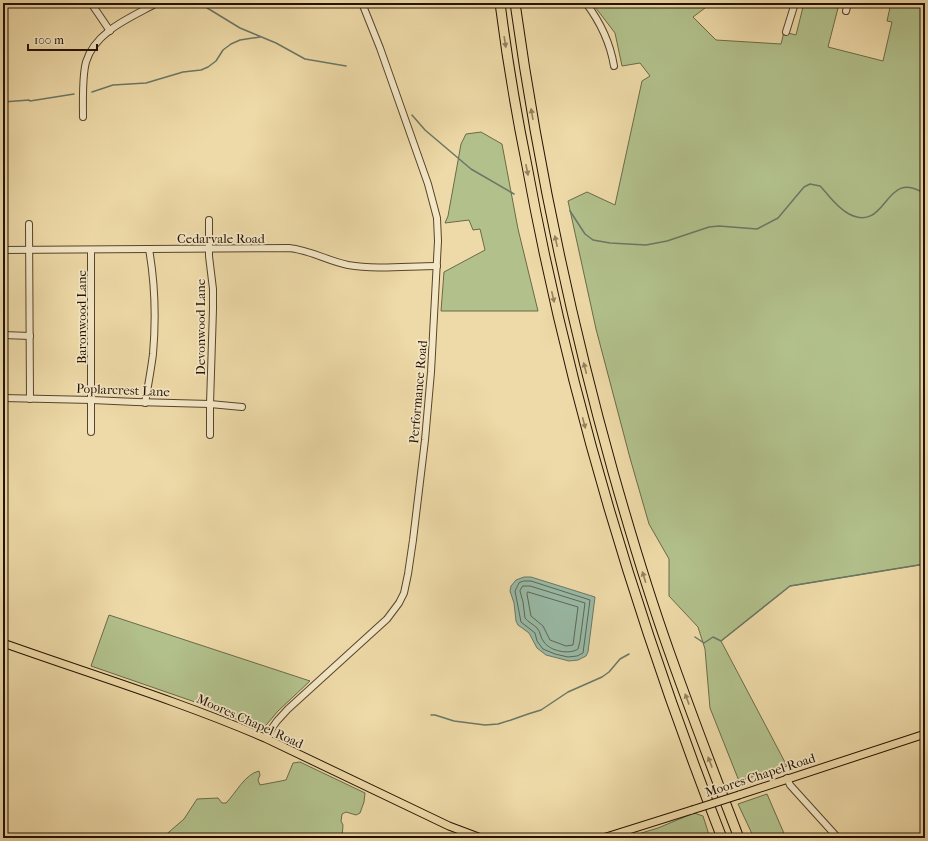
<svg xmlns="http://www.w3.org/2000/svg" width="928" height="841" font-family="'IM FELL French Canon',serif">
<style>
.green{fill:#b2c18c;stroke:#6b6a47}
.water{fill:#99bba8;stroke:#6a7766}
.lines{fill:none;stroke-linecap:round;stroke-linejoin:round}
.shore{stroke:#5e6655;stroke-width:1}
.stream{stroke:#6a7766;stroke-width:1.5}
.minor-casing{stroke:#56442c;stroke-width:8}
.major-casing{stroke:#241202;stroke-width:9}
.highway-casing{stroke:#241202;stroke-width:11}
.minor{stroke:#f4e7c6;stroke-width:6}
.major{stroke:#eedaa8;stroke-width:7}
.highway{stroke:#eedaa8;stroke-width:9}
.major-bridge-casing{stroke:#241202;stroke-width:9;stroke-linecap:butt}
.major-bridge{stroke:#eedaa8;stroke-width:7}
.oneway{fill:#93805d}
.labels{text-anchor:middle;dominant-baseline:central;stroke-width:3.5;stroke-linejoin:round;paint-order:stroke}
.street-label{font-size:13px;fill:#241202;stroke:#f4e7c6}
</style>
<rect width="100%" height="100%" fill="#eedaa8"/>
<filter id="stains"><feTurbulence type="fractalNoise" baseFrequency=".005" numOctaves="4"/><feColorMatrix values="0 0 0 0 .2 0 0 0 0 .09 0 0 0 0 .02 0 0 0 .5 -.17"/></filter>
<radialGradient id="worn" r=".72"><stop offset=".6" stop-color="#630" stop-opacity="0"/><stop offset="1" stop-color="#630" stop-opacity=".3"/></radialGradient>
<g class="green">
<path d="M 592,3 L 694,3 L 705,8 L 693,17 L 716,40 L 781,44 L 784,32 L 796,35 L 804,3 L 817,3 L 838,8 L 828,47 L 883,61 L 892,22 L 887,21 L 891,3 L 925,3 L 925,564 L 790,586 L 721,641 L 787,766 L 739,781 L 710,708 L 705,649 L 698,627 L 669,596 L 669,559 L 649,524 L 630,458 L 596,329 L 568,201 L 587,192 L 615,205 L 642,81 L 650,76 L 640,63 L 622,66 L 615,33 Z"/>
<path d="M 481,132 L 502,144 L 518,229 L 538,311 L 441,311 L 444,272 L 485,250 L 480,229 L 473,230 L 469,220 L 445,223 L 448,216 L 461,144 L 466,134 Z"/>
<path d="M 109,615 L 310,681 L 278,711 L 262,730 L 195,702 L 91,666 Z"/>
<path d="M 300,762 L 365,793 L 364,802 L 360,813 L 356,815 L 346,812 L 342,814 L 341,821 L 343,825 L 342,838 L 162,838 L 184,819 L 197,799 L 218,798 L 222,803 L 226,803 C 236,793 245,774 259,771 L 260,775 L 258,780 L 260,785 L 286,780 L 293,763 Z"/>
<path d="M 767,794 L 786,838 L 754,838 L 738,804 Z"/>
<path d="M 694,813 L 703,816 L 710,838 L 625,838 L 658,828 Z"/>
</g>
<path class="water" d="M 524,577 L 531,577 L 595,597 L 588,652 L 586,656 L 578,660 L 569,661 L 546,655 L 537,648 L 529,633 L 518,625 L 516,621 L 514,603 L 510,591 L 511,586 L 516,580 Z"/>
<g class="lines">
<g class="shore">
<path d="M 524,581 L 531,581 L 590,600 L 583,653 L 577,656 L 568,657 L 555,654 L 543,649 L 537,641 L 535,633 L 521,622 L 515,591 L 519,583 Z"/>
<path d="M 523,586 L 530,586 L 585,603 L 580,641 L 578,649 C 569,655 550,651 544,642 C 540,638 541,632 537,628 C 533,624 528,622 525,618 L 523,602 L 520,591 Z"/>
<path d="M 528,592 L 578,607 L 573,645 L 566,646 L 550,640 L 543,626 L 531,616 L 527,594 Z"/>
</g>
<g class="stream">
<path d="M 199,3 L 240,28 L 276,43 L 305,59 L 346,66"/>
<path d="M 92,92 L 113,85 L 146,83 L 183,72 L 201,70 L 208,67 L 216,61 L 223,50 L 231,44 L 240,40 L 260,37"/>
<path d="M 3,102 L 29,100 L 30,101 L 74,94"/>
<path d="M 412,115 L 425,130 L 471,169 L 514,194"/>
<path d="M 570,211 L 585,234 L 593,240 L 610,243 L 646,245 L 667,241 L 709,227 L 719,226 L 757,229 L 778,218 L 804,187 L 810,184 L 820,186 C 829,195 836,207 849,214 C 888,234 884,166 925,194"/>
<path d="M 695,637 L 704,643 L 713,637 L 721,641 L 790,586 L 925,564"/>
<path d="M 431,715 L 435,715 L 454,721 L 485,725 L 498,724 L 511,720 L 528,714 L 541,710 L 568,692 L 602,677 L 609,672 L 620,659 L 629,654"/>
</g>
<g class="minor-casing">
<g id="minor">
<path d="M 91,3 L 110,31"/>
<path d="M 586,3 C 601,23 610,42 614,66"/>
<path d="M 846,11 L 848,3"/>
<path d="M 786,32 L 795,3"/>
<path d="M 83,117 C 83,101 82,77 86,62 C 95,31 132,17 157,3"/>
<path d="M 209,220 L 209,256 L 213,289 L 213,309 L 210,404 L 210,435"/>
<path d="M 29,224 L 30,399"/>
<path d="M 3,250 L 289,248 C 310,250 328,261 348,265 C 377,270 408,266 437,266"/>
<path d="M 3,335 L 30,336"/>
<path d="M 3,398 L 92,400 L 136,402 L 210,404 L 242,407"/>
<path d="M 145,403 C 148,386 151,370 153,354 C 156,319 155,283 149,249"/>
<path d="M 91,432 L 91,250"/>
<path d="M 265,738 L 277,721 L 288,709 L 387,619 L 399,603 L 404,593 L 408,574 L 413,540 L 425,440 L 431,372 L 438,241 L 437,218 L 428,184 L 380,48 L 362,3"/>
<path d="M 787,778 L 790,785 L 838,838"/>
</g>
</g>
<g class="major-casing">
<g id="major">
<path d="M 3,643 C 90,674 179,701 265,738 L 449,826 L 481,838"/>
<path d="M 739,795 L 925,734"/>
<path d="M 603,838 L 692,810"/>
</g>
</g>
<g class="highway-casing">
<g id="highway">
<path d="M 500,3 C 507,58 516,112 527,166 C 569,396 637,620 722,838"/>
<path d="M 515,3 C 537,161 570,318 613,472 C 630,532 648,592 669,651 C 691,713 715,776 739,838"/>
</g>
</g>
<use href="#minor" class="minor"/>
<use href="#major" class="major"/>
<use href="#highway" class="highway"/>
<g class="major-bridge-casing">
<path id="major-bridge" d="M 692,810 L 739,795"/>
</g>
<use href="#major-bridge" class="major-bridge"/>
</g>
<defs><path id="oneway-solid" d="M-6-.8H1V-3.2L6.5 0L1 3.2V.8H-6Z"/></defs>
<g class="oneway">
<use href="#oneway-solid" transform="translate(505 42) rotate(81)"/>
<use href="#oneway-solid" transform="translate(532 114) rotate(-100)"/>
<use href="#oneway-solid" transform="translate(527 170) rotate(79)"/>
<use href="#oneway-solid" transform="translate(556 241) rotate(-102)"/>
<use href="#oneway-solid" transform="translate(553 297) rotate(77)"/>
<use href="#oneway-solid" transform="translate(585 368) rotate(-104)"/>
<use href="#oneway-solid" transform="translate(584 423) rotate(75)"/>
<use href="#oneway-solid" transform="translate(644 577) rotate(-107)"/>
<use href="#oneway-solid" transform="translate(687 699) rotate(-110)"/>
<use href="#oneway-solid" transform="translate(710 762) rotate(-111)"/>
</g>
<g class="labels">
<g class="street-label">
<text x="221" y="238">Cedarvale Road</text>
<text transform="translate(81 317) rotate(-90)">Baronwood Lane</text>
<text transform="translate(200 327) rotate(-90)">Devonwood Lane</text>
<text transform="translate(123 390) rotate(2)">Poplarcrest Lane</text>
<text transform="translate(418 392) rotate(-85)">Performance Road</text>
<text transform="translate(250 721) rotate(24)">Moores Chapel Road</text>
<text transform="translate(760 775) rotate(-18)">Moores Chapel Road</text>
</g>
</g>
<rect width="928" height="841" fill="none" stroke="#eedaa8" stroke-width="16"/>
<rect x="4" y="4" width="920" height="833" fill="none" stroke="#241202" stroke-width="2"/>
<rect x="8" y="8" width="912" height="825" fill="none" stroke="#241202"/>
<path d="M28 44v6h69v-6" fill="none" stroke="#241202" stroke-width="2"/>
<text x="34" y="44" font-size="12" fill="#241202" stroke="#f4e7c6" stroke-width="3" paint-order="stroke">100 m</text>
<rect width="100%" height="100%" filter="url(#stains)"/>
<rect width="100%" height="100%" fill="url(#worn)"/>
</svg>
